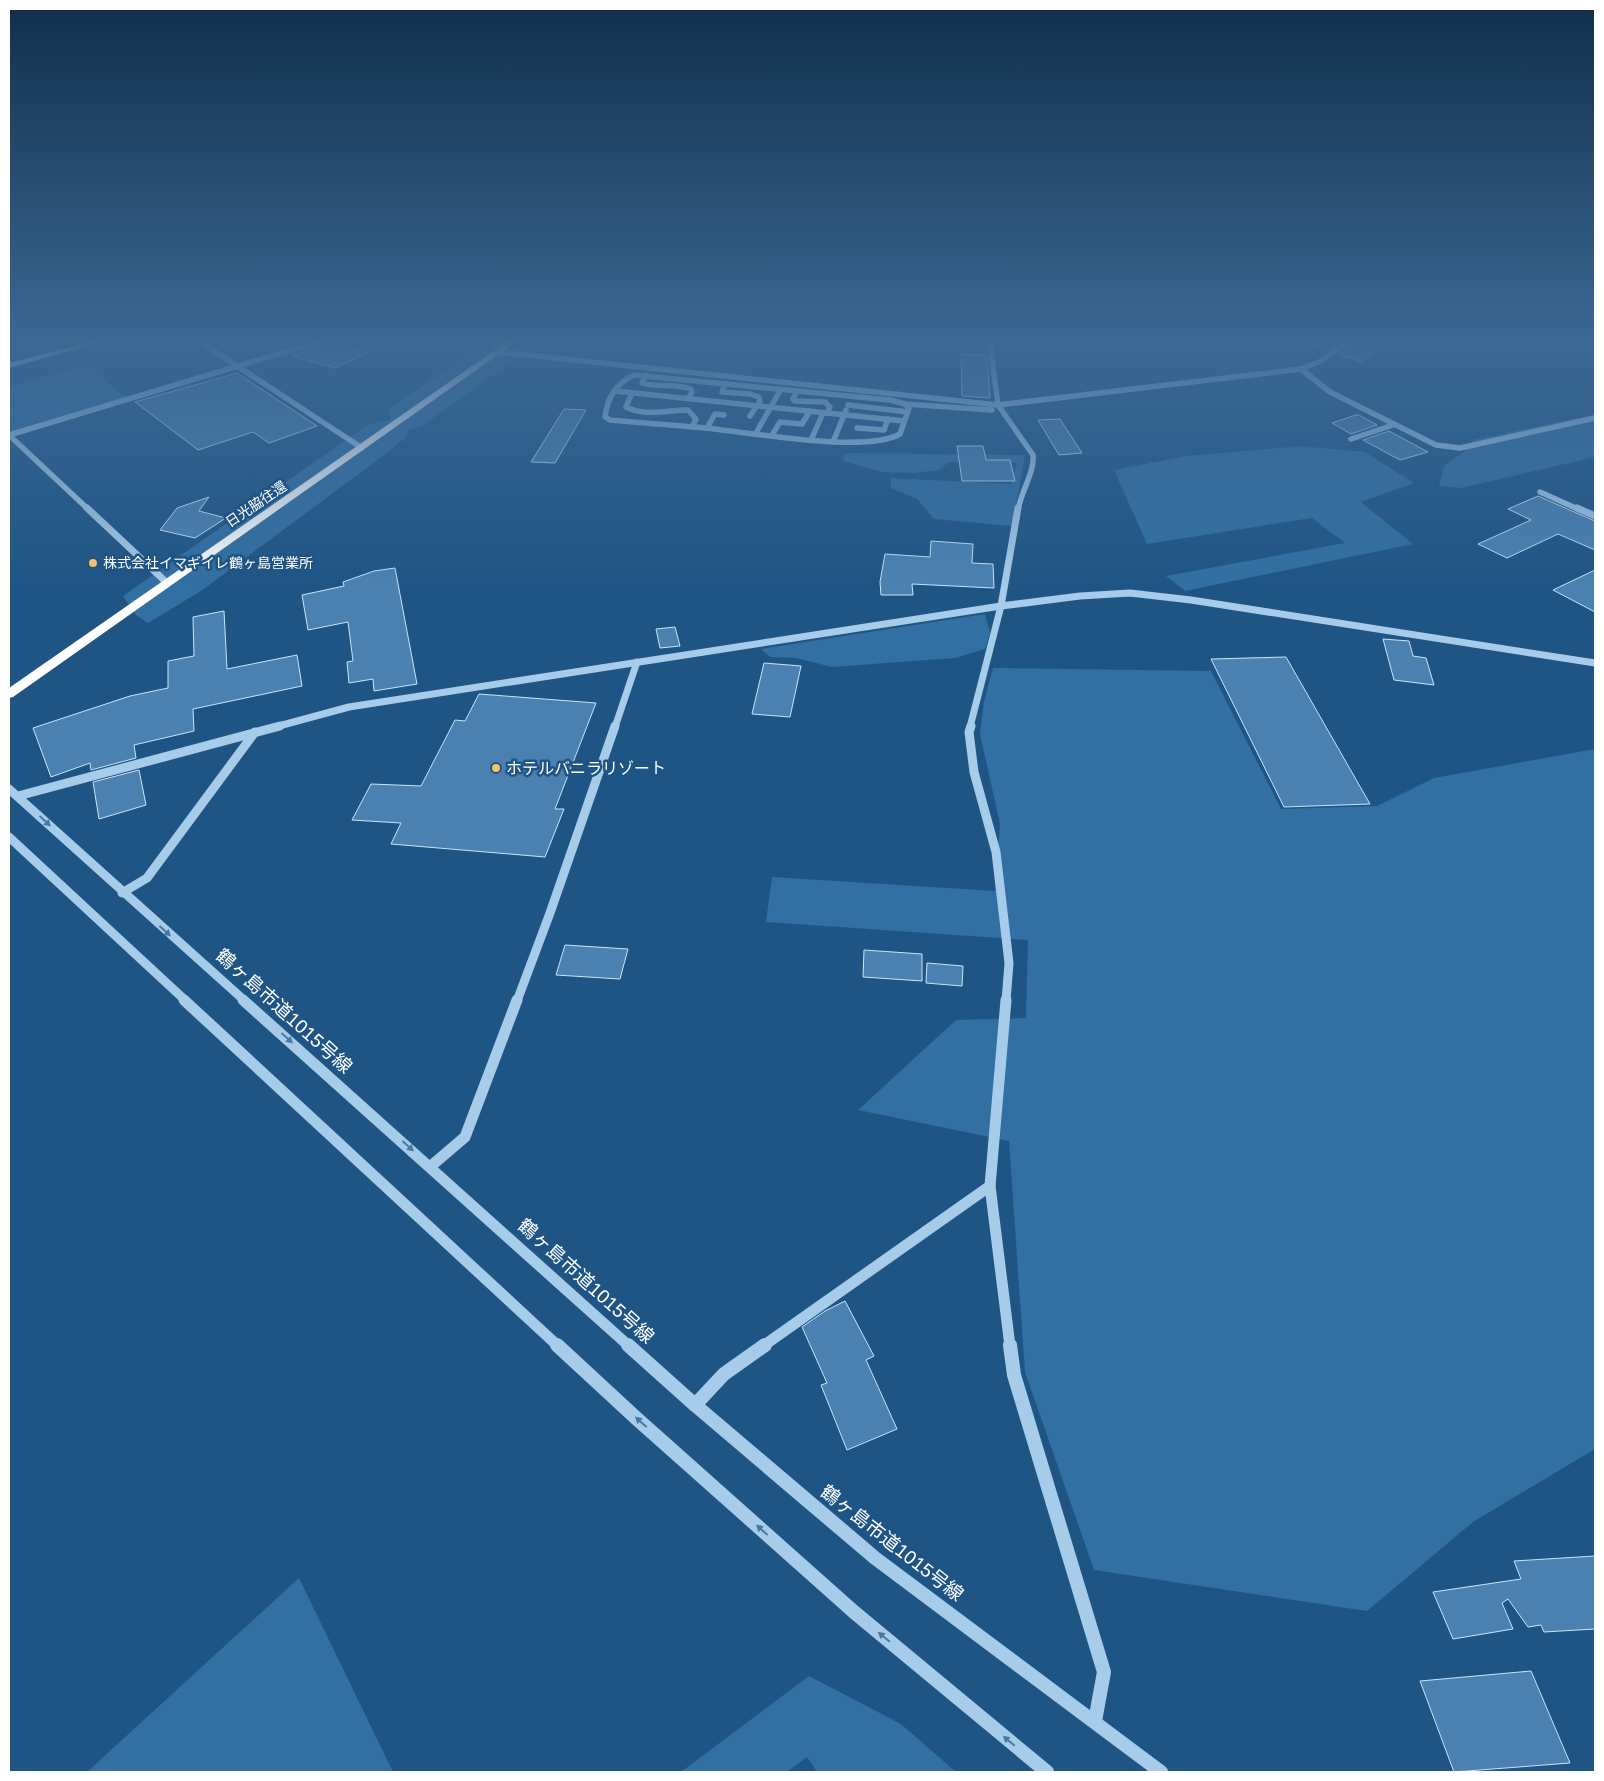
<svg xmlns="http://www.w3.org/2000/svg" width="1604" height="1781" font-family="Arial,'Noto Sans JP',sans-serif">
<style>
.green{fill:#326fa2}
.building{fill:#4b81b0;stroke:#cbe4f7}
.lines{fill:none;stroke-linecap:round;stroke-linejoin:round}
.minor-far4{stroke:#a7ccea;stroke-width:5.5}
.minor-far3{stroke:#a7ccea;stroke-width:7}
.minor-far2{stroke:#a7ccea;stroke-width:9}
.minor-far1{stroke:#a7ccea;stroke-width:11}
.minor{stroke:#a7ccea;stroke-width:14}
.highway{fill:#fff;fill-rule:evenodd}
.oneway{fill:#4879a3}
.poi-dot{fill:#f8c067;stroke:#1f5585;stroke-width:2}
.labels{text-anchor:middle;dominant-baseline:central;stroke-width:5;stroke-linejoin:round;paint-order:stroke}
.far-street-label{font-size:14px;fill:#fff;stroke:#1f5585}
.far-poi-label{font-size:14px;fill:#fff;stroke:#1f5585;text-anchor:start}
.poi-label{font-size:16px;fill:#fff;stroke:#1f5585;text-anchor:start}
.near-street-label{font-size:19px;fill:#fff;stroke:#1f5585}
</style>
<rect width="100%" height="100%" fill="#1f5585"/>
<g class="green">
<path d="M 494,337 L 545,337 L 422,426 L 408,430 L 406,437 L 384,455 L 201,591 L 148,623 L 136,615 L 123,596 L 367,425 L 390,420 L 389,409 Z"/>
<path d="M 86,365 L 125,397 L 12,431 L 9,429 L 9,387 Z"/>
<path d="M 1595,414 L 1595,457 L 1461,488 L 1439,486 L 1444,466 L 1465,451 L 1472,440 Z"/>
<path d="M 1300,446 L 1365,452 L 1414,483 L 1361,502 L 1413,544 L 1185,591 L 1166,576 L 1345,543 L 1312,518 L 1147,544 L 1114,470 L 1187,456 Z"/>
<path d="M 845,453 L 1025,455 L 1012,526 L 934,519 L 917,499 L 891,488 L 891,478 L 1011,484 L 1017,463 L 949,462 L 939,470 L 913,473 L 883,472 L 843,461 Z"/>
<path d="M 985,614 L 990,633 L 985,649 L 955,658 L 832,667 L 796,658 L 770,657 L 761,649 Z"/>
<path d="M 993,668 L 1211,671 L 1281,809 L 1377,806 L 1434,778 L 1595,749 L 1595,1449 L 1473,1522 L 1367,1611 L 1094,1570 L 1025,1372 L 1009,1141 L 858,1110 L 956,1020 L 1026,1018 L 1028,940 L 766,922 L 772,877 L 995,891 L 1000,824 L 980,734 L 984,702 Z"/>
<path d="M 299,1578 L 393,1772 L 87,1772 Z"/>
<path d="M 809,1676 L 901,1724 L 956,1772 L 817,1772 L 807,1757 L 787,1772 L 681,1772 Z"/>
</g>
<g class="building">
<path d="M 1298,337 L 1347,337 L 1328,350 L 1297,340 Z"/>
<path d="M 1359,337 L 1394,337 L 1361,362 L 1339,354 L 1357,341 Z"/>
<path d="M 331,343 L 368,353 L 335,368 L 292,356 Z"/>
<path d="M 961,354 L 987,355 L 990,398 L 962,396 Z"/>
<path d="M 237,373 L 317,426 L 269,443 L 253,432 L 198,450 L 135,402 Z"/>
<path d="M 564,409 L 586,410 L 555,463 L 531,462 Z"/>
<path d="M 1356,415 L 1359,415 L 1377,425 L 1351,434 L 1332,423 Z"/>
<path d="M 1060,419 L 1082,453 L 1059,455 L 1038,420 Z"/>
<path d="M 1389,431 L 1428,452 L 1400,460 L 1363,440 Z"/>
<path d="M 957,446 L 983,446 L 986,460 L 1010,460 L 1015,481 L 962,481 Z"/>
<path d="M 1538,496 L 1595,521 L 1595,550 L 1558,534 L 1507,558 L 1478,544 L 1531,520 L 1508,509 Z"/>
<path d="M 209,497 L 199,511 L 226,518 L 195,538 L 160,530 L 177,508 Z"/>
<path d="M 931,541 L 973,544 L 972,563 L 993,564 L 994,588 L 912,584 L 913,595 L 881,595 L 880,582 L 885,554 L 930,557 Z"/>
<path d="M 395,568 L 417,684 L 374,691 L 373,679 L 349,683 L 347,662 L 353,661 L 348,622 L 308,630 L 302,595 L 344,586 L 343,582 L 374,571 Z"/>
<path d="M 1595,570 L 1595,612 L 1553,590 Z"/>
<path d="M 224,611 L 227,669 L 297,655 L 302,686 L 193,709 L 194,731 L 134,745 L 136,758 L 91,770 L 90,763 L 51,777 L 33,728 L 130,696 L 168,688 L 168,661 L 194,656 L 193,617 Z"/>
<path d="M 675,627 L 680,646 L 660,648 L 656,629 Z"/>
<path d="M 1383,639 L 1409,641 L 1413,656 L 1426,658 L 1434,685 L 1394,680 Z"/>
<path d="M 1286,657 L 1370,804 L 1284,807 L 1211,659 Z"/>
<path d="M 764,663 L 801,666 L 790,717 L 752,714 Z"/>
<path d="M 479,694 L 596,703 L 555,809 L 564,809 L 545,857 L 391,844 L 401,823 L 352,820 L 371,784 L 421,786 L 455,720 L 465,721 Z"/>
<path d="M 139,770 L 146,805 L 99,819 L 93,782 Z"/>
<path d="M 565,945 L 628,949 L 620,979 L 556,975 Z"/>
<path d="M 864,950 L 922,954 L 922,981 L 863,977 Z"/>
<path d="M 927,963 L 963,966 L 962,986 L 926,983 Z"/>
<path d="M 845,1301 L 874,1356 L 866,1360 L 897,1429 L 847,1450 L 821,1385 L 827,1383 L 802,1327 L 825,1311 Z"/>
<path d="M 1595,1556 L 1595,1629 L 1544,1632 L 1541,1625 L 1528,1627 L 1508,1599 L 1502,1603 L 1513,1629 L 1453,1639 L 1433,1592 L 1521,1579 L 1514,1561 Z"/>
<path d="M 1531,1671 L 1570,1763 L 1454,1772 L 1420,1681 Z"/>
</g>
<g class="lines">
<g class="minor-far4">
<path d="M 193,337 L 362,448"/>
<path d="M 485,337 L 505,347"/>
<path d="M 989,337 L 998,405 L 1033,455 C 1035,471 1021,492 1018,510"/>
<path d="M 498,352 L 998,405 L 1301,369 L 1321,361 L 1354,337"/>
<path d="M 1301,369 L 1330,392 L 1436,445 L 1460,448 L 1595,418"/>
<path d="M 634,375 L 890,400 L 905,404 L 909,408 L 900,434 C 864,454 749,432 705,428 C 673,425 642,423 610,420 L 605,417 C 607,398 617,383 634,375 Z"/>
<path d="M 646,375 L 642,383 C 658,388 675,383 691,389 L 692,392 L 688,398"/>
<path d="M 725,383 L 722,392 L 750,394 L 759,397 L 760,401 L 750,416"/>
<path d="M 615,391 L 904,421"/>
<path d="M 797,391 L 793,399 L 795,401 L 825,402 L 830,407 L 827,413"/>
<path d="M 632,393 L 626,407 C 646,417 666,410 688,410 L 696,419 L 692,427"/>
<path d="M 905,404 L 992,410"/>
<path d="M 848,405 L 908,412"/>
<path d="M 707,428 L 715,414 L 724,415"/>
<path d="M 857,428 L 884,430 L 888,419"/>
<path d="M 756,433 L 781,389"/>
<path d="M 9,435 L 334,337"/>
<path d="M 9,435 L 89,510"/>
<path d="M 772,435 L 780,422 L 802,424 L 810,411"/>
<path d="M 1351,439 L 1393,425"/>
<path d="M 811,440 L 823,413"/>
<path d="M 833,442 L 846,410"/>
<path d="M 1540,492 L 1580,510"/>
</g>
<g class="minor-far3">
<path d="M 87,508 L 166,582"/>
<path d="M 1577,508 L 1595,516"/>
<path d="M 275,727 L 349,707 L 1001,606 L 1080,596 L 1130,593 L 1191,600 L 1595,663"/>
<path d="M 615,727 L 637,662"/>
<path d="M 970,727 L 1001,606 L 1018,508"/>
</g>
<g class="minor-far2">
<path d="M 971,726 L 969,732 L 974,772 L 996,852 L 1009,963 L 1006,1001"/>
<path d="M 9,789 L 245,1001"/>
<path d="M 18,796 L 280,726"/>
<path d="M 9,837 L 186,1001"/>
<path d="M 122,893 L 147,878 L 255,732"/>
<path d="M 517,1001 L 550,913 L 615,726"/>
</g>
<g class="minor-far1">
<path d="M 184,1000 L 558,1346"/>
<path d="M 243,1000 L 629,1346"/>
<path d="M 1006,1000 L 990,1186 L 1010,1346"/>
<path d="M 431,1166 L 465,1137 L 517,1000"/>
<path d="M 763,1346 L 990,1186"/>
</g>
<g class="minor">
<path d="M 557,1345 L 636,1418 L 854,1612 L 1047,1772"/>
<path d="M 628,1345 L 695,1405 L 875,1558 L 1161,1772"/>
<path d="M 1010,1345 L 1014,1375 L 1104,1672 L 1095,1721"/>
<path d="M 695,1405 L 724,1374 L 765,1345"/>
</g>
<g class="highway">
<path d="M 108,337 L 120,337 L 9,368 L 9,363 Z"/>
<path d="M 514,337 L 523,337 L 13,697 L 9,698 L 9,688 Z"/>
</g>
</g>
<defs><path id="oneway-solid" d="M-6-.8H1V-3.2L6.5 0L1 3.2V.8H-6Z" transform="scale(1.25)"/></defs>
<g class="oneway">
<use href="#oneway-solid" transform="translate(45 821) rotate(43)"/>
<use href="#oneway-solid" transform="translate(165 931) rotate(42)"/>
<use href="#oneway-solid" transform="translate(287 1038) rotate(42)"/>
<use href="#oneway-solid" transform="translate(408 1146) rotate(42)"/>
<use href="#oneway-solid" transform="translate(641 1422) rotate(-138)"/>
<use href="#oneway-solid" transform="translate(762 1530) rotate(-138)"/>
<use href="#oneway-solid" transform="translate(884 1637) rotate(-140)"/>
<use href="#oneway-solid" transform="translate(1009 1741) rotate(-140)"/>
</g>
<linearGradient id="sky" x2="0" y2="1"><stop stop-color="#112f49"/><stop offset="0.58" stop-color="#3c6894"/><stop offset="1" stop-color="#3c6894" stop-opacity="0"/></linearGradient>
<rect width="1604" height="586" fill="url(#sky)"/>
<g class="poi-dot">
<circle cx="93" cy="563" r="5"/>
<circle cx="496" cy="768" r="5"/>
</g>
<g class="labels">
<g class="far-street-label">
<text transform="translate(256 504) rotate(-34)">日光脇往還</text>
</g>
<g class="far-poi-label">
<text x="103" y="563">株式会社イマギイレ鶴ヶ島営業所</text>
</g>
<g class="poi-label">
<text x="506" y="768">ホテルバニラリゾート</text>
</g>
<g class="near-street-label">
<text transform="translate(284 1011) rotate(42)">鶴ヶ島市道1015号線</text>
<text transform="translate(586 1281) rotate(42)">鶴ヶ島市道1015号線</text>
<text transform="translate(892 1543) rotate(38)">鶴ヶ島市道1015号線</text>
</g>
</g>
<rect width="1604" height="1781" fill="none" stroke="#ffffff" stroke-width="20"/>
</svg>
